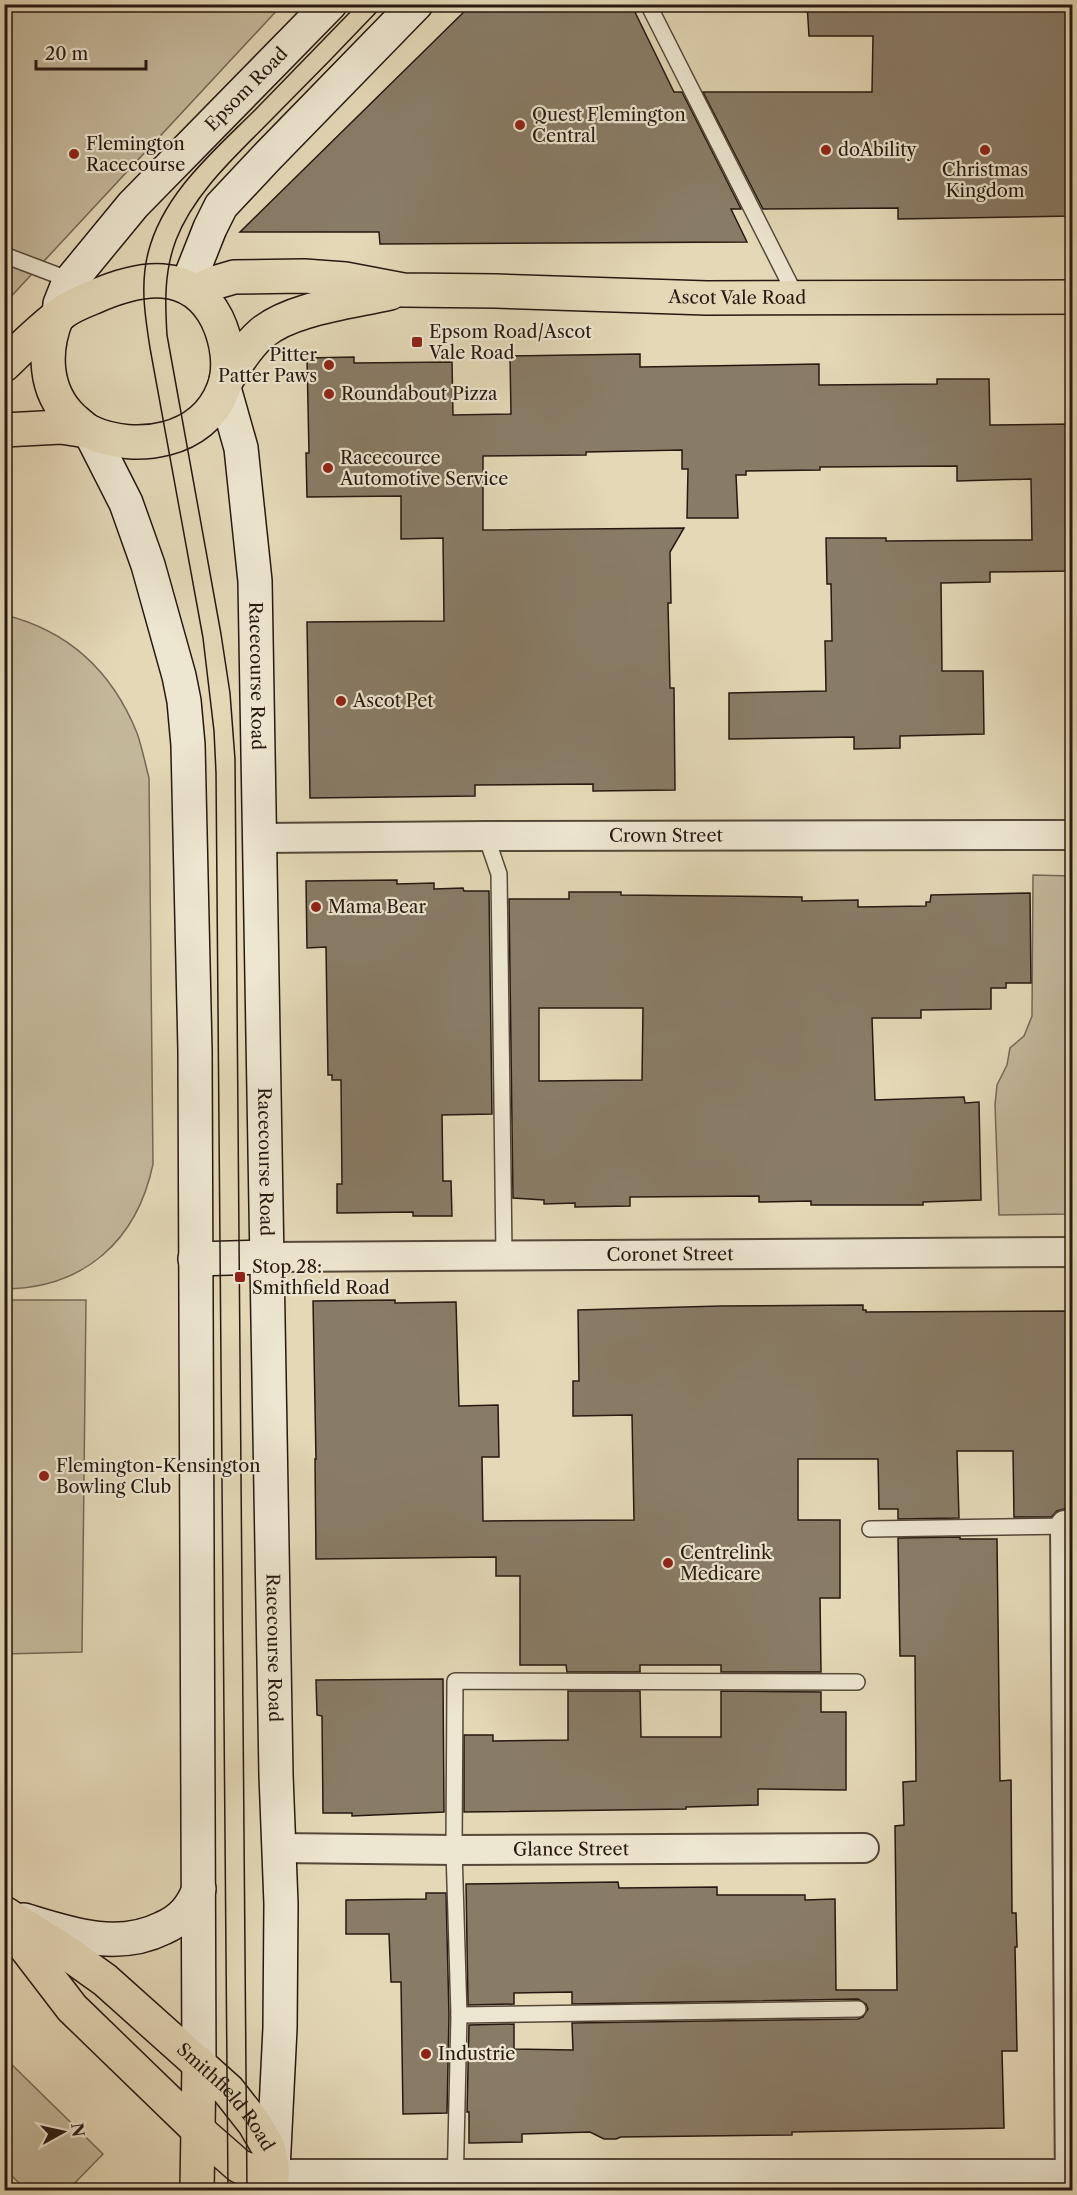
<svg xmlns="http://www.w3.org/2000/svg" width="1077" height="2195" font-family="'Libre Caslon Text',serif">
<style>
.green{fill:#c4b89b;stroke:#766856;stroke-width:1.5}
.building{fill:#897c67;stroke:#271911;stroke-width:1.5;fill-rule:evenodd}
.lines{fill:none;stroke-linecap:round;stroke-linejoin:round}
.service-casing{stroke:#56493a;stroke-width:18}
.minor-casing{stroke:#56493a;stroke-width:32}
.secondary-casing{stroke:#271911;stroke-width:36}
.primary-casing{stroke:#271911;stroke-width:36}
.trunk-casing{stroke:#271911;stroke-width:36}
.service{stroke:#ede6d0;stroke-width:15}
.minor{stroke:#ede6d0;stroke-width:28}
.secondary{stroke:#ede6d0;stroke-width:33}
.primary{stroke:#e4d8b7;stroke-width:33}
.trunk{stroke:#e4d8b7;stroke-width:33}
.tram{stroke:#271911;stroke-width:1.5}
.poi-dot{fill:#8f2418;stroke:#ede6d0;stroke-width:2}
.labels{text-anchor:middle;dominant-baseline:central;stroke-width:4.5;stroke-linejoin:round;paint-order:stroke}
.street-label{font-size:18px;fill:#271911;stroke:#ede6d0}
.poi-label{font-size:18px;fill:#271911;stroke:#ede6d0;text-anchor:start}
</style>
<rect width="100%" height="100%" fill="#e4d8b7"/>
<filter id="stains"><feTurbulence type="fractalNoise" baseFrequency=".00333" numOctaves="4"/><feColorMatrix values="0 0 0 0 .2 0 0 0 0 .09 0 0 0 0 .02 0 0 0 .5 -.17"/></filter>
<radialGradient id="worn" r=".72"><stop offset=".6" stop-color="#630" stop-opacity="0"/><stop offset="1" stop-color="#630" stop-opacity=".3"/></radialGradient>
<g class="green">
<path d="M 5,5 L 282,5 L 5,303 Z"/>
<path d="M 5,615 C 69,631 112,671 137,733 C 142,747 145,763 149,778 L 153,1164 C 137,1241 84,1288 5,1289 Z"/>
<path d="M 1033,875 L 1072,876 L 1072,1214 L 999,1215 L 995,1105 L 997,1085 L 1007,1065 L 1010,1048 L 1024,1036 L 1032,1016 Z"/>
<path d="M 5,1300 L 86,1300 L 82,1652 L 5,1654 Z"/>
<path d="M 4,2057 L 103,2154 L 68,2190 L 26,2190 L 5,2169 Z"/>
</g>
<g class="building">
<path d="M 472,4 L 631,4 L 674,92 L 682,92 L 741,209 L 731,209 L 747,242 L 380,244 L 379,232 L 240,232 Z"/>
<path d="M 807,4 L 1072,4 L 1072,216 L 898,219 L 898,208 L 763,209 L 703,92 L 872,92 L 873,36 L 809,36 Z"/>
<path d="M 640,354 L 640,367 L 819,364 L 819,385 L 937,384 L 937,379 L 989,379 L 990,425 L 1072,424 L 1072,571 L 990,572 L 990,582 L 941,583 L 942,671 L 983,671 L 984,734 L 900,736 L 900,748 L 854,749 L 854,737 L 729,739 L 729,693 L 826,691 L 825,641 L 832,641 L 831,584 L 827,584 L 826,538 L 886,538 L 886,541 L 1032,540 L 1031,479 L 957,481 L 957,466 L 820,467 L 820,470 L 746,471 L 746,475 L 736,475 L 738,518 L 687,518 L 688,469 L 682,469 L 682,450 L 586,452 L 586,455 L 483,456 L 483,530 L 684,528 L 670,552 L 671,603 L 668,603 L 670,688 L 674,688 L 675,790 L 593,791 L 593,784 L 475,785 L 475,796 L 310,798 L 307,622 L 444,621 L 443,538 L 401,539 L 401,496 L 307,497 L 306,453 L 309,453 L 307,358 L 354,357 L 354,363 L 452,362 L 453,415 L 511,414 L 510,356 Z"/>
<path d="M 397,880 L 397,884 L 434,883 L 434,889 L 463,888 L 464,891 L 489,891 L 492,1114 L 442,1115 L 443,1181 L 451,1181 L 452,1216 L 413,1216 L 413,1212 L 337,1213 L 337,1184 L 342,1184 L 341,1080 L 332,1080 L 332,1075 L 328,1075 L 326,947 L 307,948 L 306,881 Z"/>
<path d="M 569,892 L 621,892 L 621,895 L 802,897 L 802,901 L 858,900 L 858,907 L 926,906 L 926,902 L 930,902 L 931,895 L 1030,893 L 1031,983 L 1006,983 L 1006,988 L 991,988 L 991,1009 L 921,1010 L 921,1018 L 872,1018 L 875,1100 L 964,1097 L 965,1103 L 979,1102 L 981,1200 L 923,1202 L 923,1205 L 811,1205 L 811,1201 L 759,1202 L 759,1196 L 630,1197 L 630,1206 L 575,1207 L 575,1203 L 544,1204 L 544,1200 L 513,1198 L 509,899 L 569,899 ZM 539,1008 L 643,1008 L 642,1080 L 539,1081 Z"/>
<path d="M 395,1300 L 395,1303 L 456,1302 L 459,1406 L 498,1405 L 499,1457 L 482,1457 L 483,1521 L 634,1520 L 632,1415 L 573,1416 L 573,1381 L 579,1381 L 578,1310 L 720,1306 L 863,1305 L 863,1310 L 866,1310 L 866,1312 L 1066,1311 L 1066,1319 L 1072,1318 L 1072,1510 L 1064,1509 L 1057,1511 L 1051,1517 L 1014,1517 L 1013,1451 L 957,1451 L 959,1518 L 898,1519 L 898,1509 L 879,1509 L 878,1459 L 798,1459 L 798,1520 L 840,1520 L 840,1598 L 820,1598 L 821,1672 L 721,1672 L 721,1665 L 640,1665 L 640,1672 L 567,1672 L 566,1665 L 520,1665 L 520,1576 L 496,1576 L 496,1557 L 316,1559 L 315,1459 L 316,1459 L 313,1301 Z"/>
<path d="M 960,1537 L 960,1539 L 997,1539 L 1000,1781 L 1011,1780 L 1012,1913 L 1016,1913 L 1017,1947 L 1015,1947 L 1017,2051 L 1002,2051 L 1004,2128 L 792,2132 L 792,2135 L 621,2137 L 616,2139 L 604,2139 L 590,2132 L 522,2134 L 522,2142 L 469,2143 L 469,2112 L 467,2112 L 469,2025 L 514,2024 L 514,2049 L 573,2050 L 572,2023 L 858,2019 L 863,2017 L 868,2009 L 866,2004 L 858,1999 L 572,2004 L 572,1992 L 514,1993 L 514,2004 L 468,2005 L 466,1884 L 618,1882 L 619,1888 L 717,1887 L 717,1895 L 805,1895 L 805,1900 L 835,1899 L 836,1990 L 897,1990 L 895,1826 L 904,1825 L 903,1782 L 916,1781 L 915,1656 L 900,1656 L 898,1538 Z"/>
<path d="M 443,1679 L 444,1812 L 352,1816 L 352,1813 L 323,1813 L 322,1716 L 317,1715 L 316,1680 Z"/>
<path d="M 568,1691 L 640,1691 L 641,1737 L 721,1737 L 721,1691 L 821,1692 L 821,1712 L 846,1712 L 846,1790 L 758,1789 L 758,1805 L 686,1807 L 686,1809 L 464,1812 L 464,1735 L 493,1735 L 493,1741 L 568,1740 Z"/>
<path d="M 426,1893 L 446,1893 L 449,2015 L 447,2113 L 403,2114 L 401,1982 L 391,1982 L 389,1934 L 346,1934 L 346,1900 L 426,1899 Z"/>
</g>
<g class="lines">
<g class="service-casing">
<g id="service">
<path d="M 648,4 L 797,298"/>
<path d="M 4,255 L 70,280"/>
<path d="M 486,836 L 499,874 L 504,1254"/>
<path d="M 870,1529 L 1071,1526"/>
<path d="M 459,2015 L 858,2009"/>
<path d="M 455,2190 L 459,2015 L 454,1850 L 455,1681 L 857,1682"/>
</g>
</g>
<g class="minor-casing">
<g id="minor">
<path id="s1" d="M 260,838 L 486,836 L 1072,835"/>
<path id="s2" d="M 268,1257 L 1072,1252"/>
<path d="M 1065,1525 L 1070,2190"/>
<path id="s3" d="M 279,1848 L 454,1850 L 864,1848"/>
<path d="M 272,2174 L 1070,2174"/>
</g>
</g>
<g class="secondary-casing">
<g id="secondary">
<path d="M 187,286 L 210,228 L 221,206 L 267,157 L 416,4"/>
<path id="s4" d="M 59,316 L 60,304 L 68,284 L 133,205 L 330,4"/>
<path id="s5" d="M 224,388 L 241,448 L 255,581 L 276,1775 L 281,1904 L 280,2028 L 273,2170"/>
<path d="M 90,432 L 126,503 L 148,565 L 179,676 L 184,701 L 188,745 L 195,1051 L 199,2063"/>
<path d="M 195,1259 L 268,1257"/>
<path d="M 24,1920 C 70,1934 117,1951 163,1928 C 181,1920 192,1908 199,1889"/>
</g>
</g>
<g class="primary-casing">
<g id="primary">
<path id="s6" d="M 195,291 L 217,282 L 234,277 L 304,276 L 345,279 L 403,290 L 496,291 L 707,298 L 1072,297"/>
<path d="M 4,365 C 23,347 41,328 62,313 C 71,306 84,301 94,297 C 139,277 191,267 217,319 C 227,340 232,368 223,390 C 203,442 136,453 90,432 C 84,429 78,423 72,418 C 44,391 43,351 57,317"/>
<path d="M 226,381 C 236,364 247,346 262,333 C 292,308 352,302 390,293"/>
<path d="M 4,430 L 61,427 L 87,431"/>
</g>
</g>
<g class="trunk-casing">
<g id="trunk">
<path id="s7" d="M 4,1913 L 63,1950 L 105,1980 L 228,2090 L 254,2123 L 268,2147 L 272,2167 L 272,2190"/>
<path d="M 6,1922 L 72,2008 L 199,2131 L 239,2166 L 253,2172 L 272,2174"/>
<path d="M 197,2190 L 199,2063"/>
</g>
</g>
<use href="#service" class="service"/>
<use href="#minor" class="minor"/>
<use href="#secondary" class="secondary"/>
<use href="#primary" class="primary"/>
<use href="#trunk" class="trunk"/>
<g class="tram">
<path d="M 228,2190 L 216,773 L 214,731 L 203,638 L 150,348 C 145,316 140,285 148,253 C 163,193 214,151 256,109 C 290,74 324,39 358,4"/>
<path d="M 247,2190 L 235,759 L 230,693 L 221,634 L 167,335 C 165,302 164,272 176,240 C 195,191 239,153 275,116 C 312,79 348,42 384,4"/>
</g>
</g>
<g class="poi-dot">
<circle cx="520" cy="125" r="6"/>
<circle cx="826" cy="150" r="6"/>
<circle cx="985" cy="150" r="6"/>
<circle cx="74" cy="154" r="6"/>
<rect x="411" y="336" width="12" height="12" rx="3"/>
<circle cx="329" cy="365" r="6"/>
<circle cx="329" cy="394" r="6"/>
<circle cx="328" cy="468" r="6"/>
<circle cx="341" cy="701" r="6"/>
<circle cx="316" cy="907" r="6"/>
<rect x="234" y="1271" width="12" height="12" rx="3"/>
<circle cx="44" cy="1476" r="6"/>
<circle cx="668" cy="1563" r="6"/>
<circle cx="426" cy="2054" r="6"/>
</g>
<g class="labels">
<g class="street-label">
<text stroke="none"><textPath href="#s4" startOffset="298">Epsom Road</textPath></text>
<text stroke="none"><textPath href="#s6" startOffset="546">Ascot Vale Road</textPath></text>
<text stroke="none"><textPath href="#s5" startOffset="291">Racecourse Road</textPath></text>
<text stroke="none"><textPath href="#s1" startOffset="406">Crown Street</textPath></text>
<text stroke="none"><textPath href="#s5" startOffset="777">Racecourse Road</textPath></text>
<text stroke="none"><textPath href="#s2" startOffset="402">Coronet Street</textPath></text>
<text stroke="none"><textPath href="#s5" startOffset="1263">Racecourse Road</textPath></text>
<text stroke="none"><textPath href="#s3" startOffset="292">Glance Street</textPath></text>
<text stroke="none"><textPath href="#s7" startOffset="290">Smithfield Road</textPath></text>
</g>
<g class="poi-label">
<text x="532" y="115">Quest Flemington<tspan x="532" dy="21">Central</tspan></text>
<text x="86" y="144">Flemington<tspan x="86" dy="21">Racecourse</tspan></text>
<text x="838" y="150">doAbility</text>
<text x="985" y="170" text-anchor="middle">Christmas<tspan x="985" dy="21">Kingdom</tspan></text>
<text x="429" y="332">Epsom Road/Ascot<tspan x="429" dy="21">Vale Road</tspan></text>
<text x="317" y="355" text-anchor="end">Pitter<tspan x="317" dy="21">Patter Paws</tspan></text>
<text x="341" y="394">Roundabout Pizza</text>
<text x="340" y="458">Racecource<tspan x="340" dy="21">Automotive Service</tspan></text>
<text x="353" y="701">Ascot Pet</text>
<text x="328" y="907">Mama Bear</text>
<text x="252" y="1267">Stop 28:<tspan x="252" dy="21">Smithfield Road</tspan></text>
<text x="56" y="1466">Flemington-Kensington<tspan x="56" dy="21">Bowling Club</tspan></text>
<text x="680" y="1553">Centrelink<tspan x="680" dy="21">Medicare</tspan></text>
<text x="438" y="2054">Industrie</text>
</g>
</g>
<rect width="1077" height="2195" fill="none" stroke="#e4d8b7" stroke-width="24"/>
<rect x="6" y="6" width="1065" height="2183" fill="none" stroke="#271911" stroke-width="3"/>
<rect x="12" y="12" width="1053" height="2171" fill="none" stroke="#271911" stroke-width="1.5"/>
<g transform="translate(63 2132) rotate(82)" stroke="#ede6d0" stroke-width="4.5" paint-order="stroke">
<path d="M0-4.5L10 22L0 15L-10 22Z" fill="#271911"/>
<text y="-9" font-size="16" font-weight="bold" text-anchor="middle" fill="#271911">N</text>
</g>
<path d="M36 60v9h110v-9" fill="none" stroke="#271911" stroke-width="3"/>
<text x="45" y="60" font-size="18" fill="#271911" stroke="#ede6d0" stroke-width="4.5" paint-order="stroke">20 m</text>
<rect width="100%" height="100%" filter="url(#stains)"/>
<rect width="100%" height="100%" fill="url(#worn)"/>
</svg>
